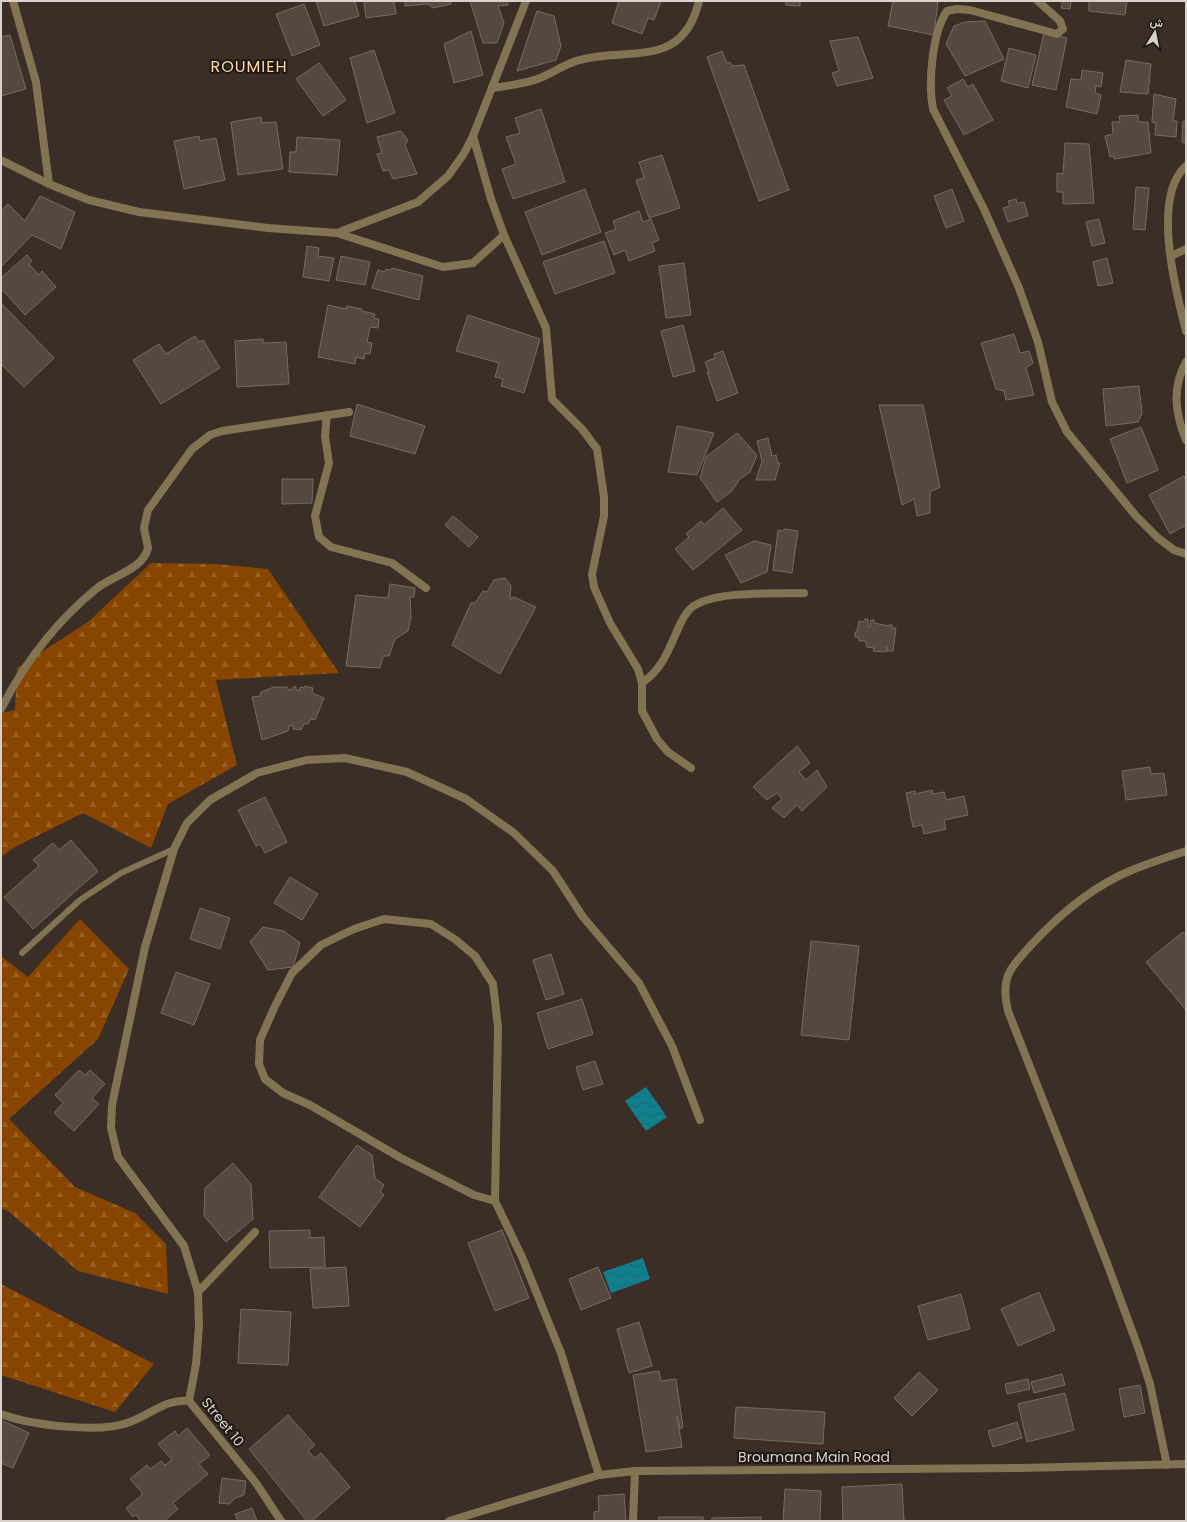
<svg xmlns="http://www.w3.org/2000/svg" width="1187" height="1522" font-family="Poppins,Vazirmatn,sans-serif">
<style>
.forest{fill:url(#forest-firs)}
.water{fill:url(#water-waves)}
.building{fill:#55483f;stroke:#786a61}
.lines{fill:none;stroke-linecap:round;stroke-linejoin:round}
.service{stroke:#827453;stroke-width:6}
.minor{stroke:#827453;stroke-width:8}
.tertiary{stroke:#827453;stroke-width:8}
.labels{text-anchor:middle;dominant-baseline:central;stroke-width:4;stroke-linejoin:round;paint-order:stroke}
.street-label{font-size:14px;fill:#d9d1cc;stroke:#1d1814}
.quarter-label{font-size:16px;letter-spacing:1px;fill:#fed7a3;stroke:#1d1814}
</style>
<defs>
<pattern id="forest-firs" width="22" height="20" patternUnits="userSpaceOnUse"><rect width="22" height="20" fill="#884500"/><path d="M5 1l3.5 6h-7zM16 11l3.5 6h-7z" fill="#985f24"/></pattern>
<pattern id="water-waves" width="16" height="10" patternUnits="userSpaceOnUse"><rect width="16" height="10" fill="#11808e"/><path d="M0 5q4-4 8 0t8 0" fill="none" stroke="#226972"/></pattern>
</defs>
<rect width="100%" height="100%" fill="#3a2e26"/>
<g class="forest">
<path d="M 151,563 L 217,564 L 268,569 L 339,673 L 216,680 L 237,765 L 168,804 L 151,848 L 83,813 L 15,847 L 1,857 L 1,713 L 15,710 L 17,668 L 88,622 Z"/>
<path d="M 80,919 L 129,969 L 98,1039 L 9,1119 L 75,1187 L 135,1213 L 166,1244 L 168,1294 L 78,1271 L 8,1211 L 1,1208 L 1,956 L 28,977 Z"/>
<path d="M 1,1284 L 154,1364 L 115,1412 L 1,1375 Z"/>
</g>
<g class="water">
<path d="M 646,1087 L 667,1117 L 646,1131 L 625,1101 Z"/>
<path d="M 643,1258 L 650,1279 L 611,1293 L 603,1272 Z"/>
</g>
<g class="building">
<path d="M 316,1 L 355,1 L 359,16 L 324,26 Z"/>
<path d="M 364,1 L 394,1 L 396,14 L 366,18 Z"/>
<path d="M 405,1 L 451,1 L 451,4 L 433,8 L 428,4 L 405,6 Z"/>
<path d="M 470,1 L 507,1 L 508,5 L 498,6 L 504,23 L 497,43 L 483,43 Z"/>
<path d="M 619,1 L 661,1 L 654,20 L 648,18 L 642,34 L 612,23 Z"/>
<path d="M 786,1 L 800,1 L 800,6 L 786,5 Z"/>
<path d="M 893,1 L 938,1 L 934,35 L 888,26 Z"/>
<path d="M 1063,1 L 1071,1 L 1070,9 L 1061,8 Z"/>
<path d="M 1089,1 L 1127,1 L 1125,15 L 1089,11 Z"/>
<path d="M 304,4 L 320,45 L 292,56 L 276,14 Z"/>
<path d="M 537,11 L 554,16 L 561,46 L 556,60 L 517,71 Z"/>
<path d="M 985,21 L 1004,59 L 965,76 L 946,44 L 954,26 L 965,22 Z"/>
<path d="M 471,31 L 483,75 L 454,83 L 444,44 Z"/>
<path d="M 1044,33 L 1067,38 L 1056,90 L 1032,85 Z"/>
<path d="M 10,35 L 26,89 L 1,96 L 1,37 Z"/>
<path d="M 858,37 L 873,78 L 837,86 L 832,73 L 839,71 L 830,41 Z"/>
<path d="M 1009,48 L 1036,55 L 1028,88 L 1001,81 Z"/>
<path d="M 374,50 L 395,113 L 367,123 L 350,58 Z"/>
<path d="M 722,51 L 727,63 L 730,62 L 732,66 L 744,65 L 789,190 L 759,201 L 707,57 Z"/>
<path d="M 1126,60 L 1151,64 L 1148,94 L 1120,92 Z"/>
<path d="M 319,63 L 346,100 L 323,116 L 296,79 Z"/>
<path d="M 1082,70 L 1103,73 L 1101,87 L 1096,86 L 1095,93 L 1101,95 L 1097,114 L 1066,107 L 1071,79 L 1081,80 Z"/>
<path d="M 963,79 L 968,87 L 973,84 L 993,120 L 964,135 L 944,100 L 952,96 L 947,88 Z"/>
<path d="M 1154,94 L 1176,99 L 1173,121 L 1177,121 L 1176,137 L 1155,135 L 1156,123 L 1152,122 Z"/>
<path d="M 541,109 L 565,182 L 513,199 L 502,169 L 516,164 L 506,137 L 520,133 L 515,118 Z"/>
<path d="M 1138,115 L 1138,122 L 1148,122 L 1151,153 L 1114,159 L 1114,156 L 1110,157 L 1105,136 L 1113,134 L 1112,122 L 1120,122 L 1119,116 Z"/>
<path d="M 261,117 L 262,123 L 276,122 L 283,169 L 238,175 L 231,122 Z"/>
<path d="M 1183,121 L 1186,121 L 1186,144 L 1182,142 Z"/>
<path d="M 401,131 L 408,140 L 405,145 L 417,174 L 393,179 L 389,170 L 383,171 L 377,154 L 382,153 L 377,137 Z"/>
<path d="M 199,136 L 200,141 L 216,138 L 225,180 L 184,189 L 174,141 Z"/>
<path d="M 297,137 L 340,140 L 337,175 L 289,172 L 290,152 L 296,152 Z"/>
<path d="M 1065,143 L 1089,144 L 1094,203 L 1063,204 L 1063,192 L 1057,192 L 1057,173 L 1063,174 Z"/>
<path d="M 662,155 L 680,208 L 649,218 L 636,180 L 644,178 L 639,162 Z"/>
<path d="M 1136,187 L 1149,188 L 1145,230 L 1133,229 Z"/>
<path d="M 585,189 L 601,232 L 542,255 L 525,212 Z"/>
<path d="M 952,189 L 964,221 L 946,228 L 934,196 Z"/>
<path d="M 40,196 L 75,212 L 61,249 L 32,235 L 1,267 L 1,211 L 8,204 L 25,221 Z"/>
<path d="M 1016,199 L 1017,203 L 1024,202 L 1028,216 L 1008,222 L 1003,208 L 1010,206 L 1008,201 Z"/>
<path d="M 639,211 L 643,222 L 651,219 L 659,240 L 652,243 L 655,251 L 629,261 L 625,250 L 614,255 L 605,233 L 616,229 L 613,221 Z"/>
<path d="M 1099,219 L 1105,243 L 1092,246 L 1086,222 Z"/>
<path d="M 604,241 L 615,273 L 555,294 L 543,262 Z"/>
<path d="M 307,246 L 319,248 L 318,256 L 334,258 L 329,281 L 303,277 Z"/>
<path d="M 27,255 L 32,261 L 29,264 L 39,275 L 42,271 L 56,287 L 25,315 L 1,288 L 1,278 Z"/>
<path d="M 341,256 L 370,262 L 365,285 L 336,280 Z"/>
<path d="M 1107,258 L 1113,283 L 1098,286 L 1093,262 Z"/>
<path d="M 684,263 L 691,315 L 666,318 L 659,266 Z"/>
<path d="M 392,268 L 423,276 L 419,300 L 372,288 L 378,270 L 385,272 L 386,269 L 391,270 Z"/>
<path d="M 1,303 L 54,358 L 24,387 L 1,364 Z"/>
<path d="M 328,305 L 346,309 L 347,306 L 362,309 L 362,311 L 375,314 L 374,318 L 379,319 L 378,328 L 370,327 L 367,342 L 372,343 L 370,354 L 365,353 L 364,359 L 356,357 L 355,364 L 318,357 Z"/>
<path d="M 468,315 L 540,339 L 524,393 L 501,386 L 503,379 L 495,377 L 499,363 L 456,351 Z"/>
<path d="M 683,325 L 695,371 L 673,377 L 661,331 Z"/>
<path d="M 1014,334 L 1020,353 L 1029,351 L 1033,363 L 1026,368 L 1034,395 L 1006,400 L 1004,391 L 996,389 L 981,343 Z"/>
<path d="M 195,336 L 199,342 L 203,340 L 220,368 L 161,404 L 133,360 L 159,344 L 166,354 Z"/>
<path d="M 263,339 L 263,343 L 286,342 L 289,384 L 237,387 L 235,341 Z"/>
<path d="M 723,351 L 738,393 L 717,401 L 707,372 L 709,372 L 705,362 L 715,358 L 714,354 Z"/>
<path d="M 1139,386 L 1142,413 L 1138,422 L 1106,426 L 1103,389 Z"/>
<path d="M 357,404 L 425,426 L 415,454 L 350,436 Z"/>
<path d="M 879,405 L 923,405 L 940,487 L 930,492 L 930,513 L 917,516 L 914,499 L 902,505 Z"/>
<path d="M 677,426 L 714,433 L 697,475 L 668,472 Z"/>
<path d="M 1141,427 L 1158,470 L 1127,483 L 1110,439 Z"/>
<path d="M 737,433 L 757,455 L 750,472 L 739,480 L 732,491 L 717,502 L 700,478 L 706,457 Z"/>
<path d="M 768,438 L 772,456 L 776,455 L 778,463 L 780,463 L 775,480 L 756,480 L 762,461 L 757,441 Z"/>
<path d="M 1184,476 L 1186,480 L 1186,525 L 1170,534 L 1149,495 Z"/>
<path d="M 282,479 L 313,479 L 312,503 L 282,504 Z"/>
<path d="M 723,508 L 742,530 L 693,570 L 675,549 L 689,537 L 686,534 L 701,521 L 704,525 Z"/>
<path d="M 453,516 L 478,537 L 469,547 L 445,525 Z"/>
<path d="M 784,529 L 798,531 L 792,573 L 773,570 L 778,530 L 783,531 Z"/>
<path d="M 754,541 L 771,545 L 767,572 L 741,583 L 725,555 Z"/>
<path d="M 505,578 L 511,586 L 510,599 L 514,597 L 536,607 L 500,674 L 452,645 L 471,603 L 475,603 L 483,591 L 487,592 L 494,580 Z"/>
<path d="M 390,584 L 415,588 L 414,597 L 410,597 L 411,617 L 408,631 L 395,639 L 389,656 L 383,656 L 380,668 L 346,666 L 356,595 L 388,598 Z"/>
<path d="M 865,619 L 868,619 L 868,627 L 870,627 L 871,620 L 874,620 L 874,623 L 889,626 L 889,625 L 892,625 L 892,628 L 896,628 L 893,651 L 887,651 L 887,647 L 886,652 L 873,651 L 874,648 L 867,647 L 865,641 L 859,641 L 859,638 L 855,637 L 855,632 L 857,632 L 859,621 L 863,622 Z"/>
<path d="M 294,686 L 296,687 L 296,690 L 299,691 L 300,687 L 305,688 L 305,686 L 313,688 L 312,693 L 324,698 L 315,720 L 311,719 L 308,724 L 304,724 L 301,730 L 293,729 L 293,726 L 290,725 L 288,731 L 262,740 L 252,697 L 260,696 L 261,692 L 274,687 L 287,687 L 288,689 L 292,690 Z"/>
<path d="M 797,746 L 810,763 L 799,772 L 806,780 L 817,770 L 827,787 L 802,811 L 797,805 L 784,818 L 772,808 L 782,799 L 777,793 L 767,800 L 753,787 Z"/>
<path d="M 1150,767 L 1151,774 L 1164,773 L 1167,795 L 1126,800 L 1122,771 Z"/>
<path d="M 932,790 L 933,794 L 944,792 L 946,800 L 964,796 L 968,815 L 944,820 L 946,829 L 924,834 L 922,825 L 913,827 L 906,793 L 915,791 L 915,794 Z"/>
<path d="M 265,797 L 287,842 L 265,853 L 260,844 L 256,846 L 238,810 Z"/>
<path d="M 71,840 L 98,871 L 33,929 L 4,897 L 39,866 L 33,860 L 53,843 L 59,850 Z"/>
<path d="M 290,877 L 318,894 L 302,920 L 274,903 Z"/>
<path d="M 200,908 L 230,918 L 220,949 L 190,939 Z"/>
<path d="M 263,927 L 284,931 L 300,943 L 293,967 L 268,970 L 250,942 Z"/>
<path d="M 1183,932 L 1186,935 L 1186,1010 L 1146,962 Z"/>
<path d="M 811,941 L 859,946 L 849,1040 L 801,1035 Z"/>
<path d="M 551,954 L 564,994 L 546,1000 L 533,960 Z"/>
<path d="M 176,972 L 210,984 L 194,1025 L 161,1013 Z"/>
<path d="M 582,999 L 593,1034 L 548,1049 L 537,1013 Z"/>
<path d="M 595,1061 L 603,1084 L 583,1090 L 576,1067 Z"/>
<path d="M 79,1070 L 85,1075 L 90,1070 L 105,1084 L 92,1098 L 99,1104 L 74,1131 L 54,1113 L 63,1103 L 55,1095 Z"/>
<path d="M 357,1145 L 372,1155 L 375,1178 L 384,1185 L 380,1192 L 384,1195 L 360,1227 L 319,1197 Z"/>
<path d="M 233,1163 L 251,1184 L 253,1219 L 226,1242 L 204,1216 L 205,1188 Z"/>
<path d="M 310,1230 L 310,1238 L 324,1237 L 325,1267 L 270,1268 L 269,1231 Z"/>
<path d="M 502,1230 L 529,1298 L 495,1311 L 468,1243 Z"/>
<path d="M 346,1267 L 349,1306 L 313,1308 L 310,1269 Z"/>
<path d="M 598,1267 L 611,1298 L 581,1310 L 569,1279 Z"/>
<path d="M 1039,1292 L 1055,1330 L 1018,1346 L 1001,1309 Z"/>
<path d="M 961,1294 L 970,1329 L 928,1340 L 918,1306 Z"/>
<path d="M 241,1309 L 291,1312 L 288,1365 L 238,1363 Z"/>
<path d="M 639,1322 L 652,1366 L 629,1373 L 617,1329 Z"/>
<path d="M 659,1371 L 661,1381 L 676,1379 L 683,1427 L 680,1429 L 677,1416 L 682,1447 L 646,1452 L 633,1375 Z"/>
<path d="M 919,1372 L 938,1390 L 912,1416 L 894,1398 Z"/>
<path d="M 1062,1374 L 1065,1385 L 1034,1393 L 1031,1382 Z"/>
<path d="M 1028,1379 L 1030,1389 L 1007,1394 L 1005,1384 Z"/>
<path d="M 1140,1385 L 1145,1413 L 1124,1417 L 1119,1389 Z"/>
<path d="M 1065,1393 L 1074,1430 L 1027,1442 L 1018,1404 Z"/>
<path d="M 736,1407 L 825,1412 L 823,1444 L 734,1438 Z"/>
<path d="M 288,1415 L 315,1445 L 308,1451 L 315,1458 L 321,1453 L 350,1487 L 312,1521 L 307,1521 L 249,1449 Z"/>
<path d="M 1,1420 L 29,1433 L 13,1468 L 1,1463 Z"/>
<path d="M 1017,1422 L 1022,1438 L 993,1447 L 988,1431 Z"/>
<path d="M 187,1428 L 210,1455 L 199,1464 L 208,1474 L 173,1503 L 178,1509 L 164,1521 L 141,1521 L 136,1515 L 133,1517 L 126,1508 L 143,1494 L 130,1479 L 147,1465 L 150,1469 L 161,1461 L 165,1465 L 172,1460 L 158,1444 L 175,1431 L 178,1436 Z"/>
<path d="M 222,1478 L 246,1481 L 244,1495 L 236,1498 L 229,1504 L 219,1503 Z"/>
<path d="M 902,1484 L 904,1521 L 843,1521 L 842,1487 Z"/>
<path d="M 785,1489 L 821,1491 L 820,1521 L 783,1521 Z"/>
<path d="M 624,1494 L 626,1521 L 594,1521 L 594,1512 L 599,1511 L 598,1496 Z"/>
<path d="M 252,1508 L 257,1521 L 238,1521 L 235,1514 Z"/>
<rect x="659" y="1517" width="44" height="4"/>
<path d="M 761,1517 L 761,1521 L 712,1521 L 712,1518 Z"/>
</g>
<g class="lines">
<path class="service" d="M 22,953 L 80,900 L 121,873 L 174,849"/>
<g class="minor">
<path d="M 1038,1 L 1060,21 L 1063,29 L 1057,34 L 970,10 L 957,9 L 947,11 C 932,33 928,83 933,109 L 984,209 L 1019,288 L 1038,342 L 1052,402 L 1067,432 L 1136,516 L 1158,538 L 1174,550 L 1186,554"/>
<path d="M 492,88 C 509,86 525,84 540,78 C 552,73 564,65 576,61 C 626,45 682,72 699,1"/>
<path d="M 337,233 L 443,267 L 473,263 L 504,235 L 491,199 L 473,136"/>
<path d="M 504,235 L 546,328 L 552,399 L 582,429 L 597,449 L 604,497 L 604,516 L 592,574 L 594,587 L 610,623 L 638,669 L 642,683 L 642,711 L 649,724 L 657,739 L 668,752 L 691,768"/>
<path d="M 1171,256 L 1186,249"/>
<path d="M 1186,362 C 1172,387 1175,414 1186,440"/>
<path d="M 327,415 L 325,436 L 329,463 L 315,516 L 319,537 L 331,547 L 392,563 L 426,588"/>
<path d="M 642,683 C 661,670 668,652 677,631 C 680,624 685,613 691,608 C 712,590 776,594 804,593"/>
<path d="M 1,709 C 24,664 57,621 96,589 C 111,576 143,570 148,548 L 144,528 L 148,510 L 192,449 L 210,435 L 222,431 L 349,412"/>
<path d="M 495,1201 L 474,1195 L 401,1158 L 310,1105 L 283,1093 L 265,1079 L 259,1064 L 260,1040 L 275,1006 L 292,973 L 321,945 L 354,929 L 384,919 L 431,924 L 456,940 L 475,956 L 493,984 L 498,1027 L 495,1201 L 522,1257 L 561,1353 L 599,1475"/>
<path d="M 198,1292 L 255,1232"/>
<path d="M 189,1401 L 196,1364 L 199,1326 L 198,1292 L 184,1246 L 118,1157 L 111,1128 L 112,1105 L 145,947 L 174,849 L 187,823 L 210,800 L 257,773 L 307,760 L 345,758 L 407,772 L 466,799 L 514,833 L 553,871 L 583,917 L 639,983 L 672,1046 L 700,1120"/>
<path d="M 1,1414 C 31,1425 100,1434 130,1422 C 150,1415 167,1398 189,1401 L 256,1483 L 281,1521"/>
<path d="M 1167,1465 L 1150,1384 L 1139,1350 L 1107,1263 L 1008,1011 C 1000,976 1010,969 1032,944 C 1060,914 1093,886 1132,870 C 1149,863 1168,857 1186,851"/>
<path d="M 633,1521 L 635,1471"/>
</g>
<g class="tertiary">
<path d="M 13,1 L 36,82 L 49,184 L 89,200 L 139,212 L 268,228 L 337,233 L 418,202 L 448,176 L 463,155 L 473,136 L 526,1"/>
<path d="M 1,160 L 49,184"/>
<path d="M 1186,166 C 1151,197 1176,292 1186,331"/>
<path d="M 449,1521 L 599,1475 L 635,1471 L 1021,1468 L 1186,1464"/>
</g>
</g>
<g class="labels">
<g class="street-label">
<text transform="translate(223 1422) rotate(51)">Street 10</text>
<text x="814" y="1457">Broumana Main Road</text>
</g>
<g class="quarter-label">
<text x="249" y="66">ROUMIEH</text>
</g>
</g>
<rect width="1187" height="1522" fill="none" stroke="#d9d1cc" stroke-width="4"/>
<g transform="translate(1155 32) rotate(10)" stroke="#1d1814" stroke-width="3" paint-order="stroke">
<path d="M0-3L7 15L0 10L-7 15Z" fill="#d9d1cc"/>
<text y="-6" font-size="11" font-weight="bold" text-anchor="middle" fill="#d9d1cc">ش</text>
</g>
</svg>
